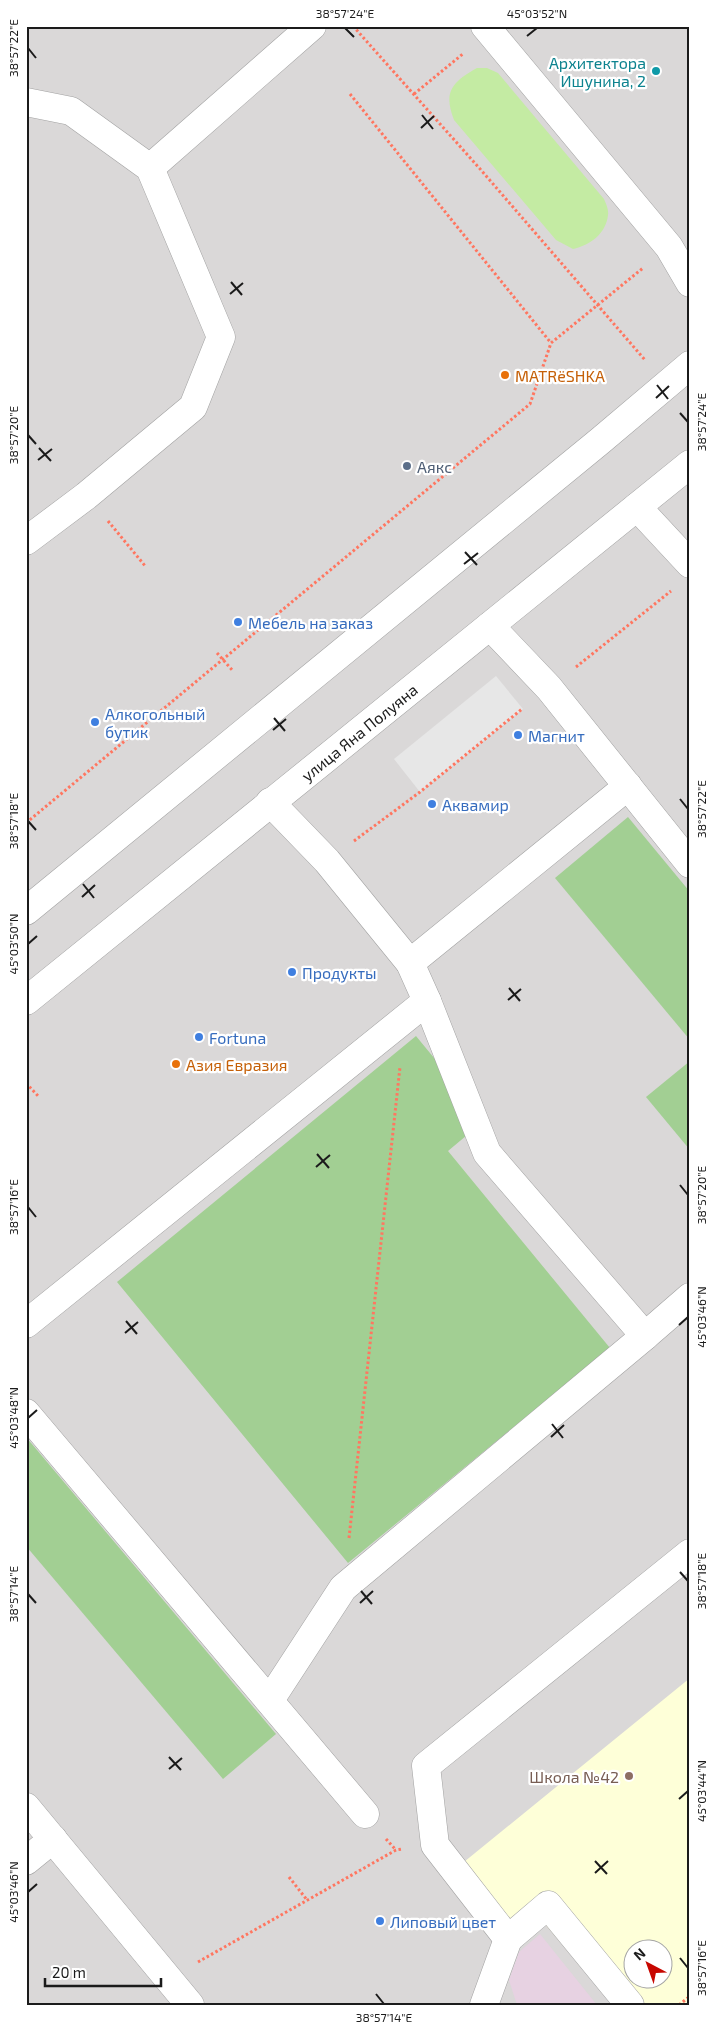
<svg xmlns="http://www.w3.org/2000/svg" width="716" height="2031" font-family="'Exo 2',sans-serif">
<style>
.residential{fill:#dad8d8;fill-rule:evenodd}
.industrial{fill:#e7d2e2}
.education{fill:#feffd8;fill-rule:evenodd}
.grass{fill:#c4eba3}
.forest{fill:#a2cf93}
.parking{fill:#e7e7e7}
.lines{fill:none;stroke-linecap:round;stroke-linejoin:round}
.minor-casing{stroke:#a2a2a2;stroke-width:29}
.path{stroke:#ff7660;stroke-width:3;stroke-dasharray:2.5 2.5;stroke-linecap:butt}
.minor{stroke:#fff;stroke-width:28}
.ticks{fill:none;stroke:#1b1b1b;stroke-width:2}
.culture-dot{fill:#0f9aa8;stroke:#fff;stroke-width:2}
.food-dot{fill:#e8710a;stroke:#fff;stroke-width:2}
.service-dot{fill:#5c6f8a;stroke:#fff;stroke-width:2}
.shop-dot{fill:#3f7fe0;stroke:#fff;stroke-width:2}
.education-dot{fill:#8d6e63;stroke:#fff;stroke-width:2}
.labels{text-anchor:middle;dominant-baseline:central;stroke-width:4.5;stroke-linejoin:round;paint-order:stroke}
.culture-label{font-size:16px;fill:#0d838f;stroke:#fff;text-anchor:end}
.food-label{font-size:16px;fill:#c56008;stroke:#fff;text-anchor:start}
.service-label{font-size:16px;fill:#4e5e75;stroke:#fff;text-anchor:start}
.shop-label{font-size:16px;fill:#366cbe;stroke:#fff;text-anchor:start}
.street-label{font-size:16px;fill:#1b1b1b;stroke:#fff}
.education-label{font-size:16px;fill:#785e54;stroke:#fff;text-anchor:end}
.neatline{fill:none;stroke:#1b1b1b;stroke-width:2}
.ticks-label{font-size:12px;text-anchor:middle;fill:#1b1b1b}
</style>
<rect width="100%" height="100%" fill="#eeeae0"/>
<path class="residential" d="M 26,26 L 690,26 L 690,2005 L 26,2005 ZM 634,1948 L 664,1948 L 664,1978 L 634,1978 Z"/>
<path class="industrial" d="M 540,1934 L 597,2005 L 517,2005 L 509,1980 L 519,1952 Z"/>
<path class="education" d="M 690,1678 L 690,2005 L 613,2005 L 543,1922 L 507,1951 L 448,1875 ZM 634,1948 L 664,1948 L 664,1978 L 634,1978 Z"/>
<path class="grass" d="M 477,68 L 487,68 L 498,73 L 604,199 C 606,204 609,210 608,215 C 606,234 590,245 573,249 L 556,240 L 454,120 C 443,92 452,82 477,68 Z"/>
<g class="forest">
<path d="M 628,817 L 690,892 L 690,1040 L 555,878 Z"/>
<path d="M 416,1036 L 485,1120 L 448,1151 L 610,1348 L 348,1563 L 117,1282 Z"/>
<path d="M 690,1061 L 690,1150 L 646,1097 Z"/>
<path d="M 26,1437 L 276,1734 L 223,1779 L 26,1546 Z"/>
</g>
<path class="parking" d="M 496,676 L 523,709 L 420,792 L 394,759 Z"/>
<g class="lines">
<g class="minor-casing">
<g id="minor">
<path d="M 485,26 L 669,247 L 690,283"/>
<path d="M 26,102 L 71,111 L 150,168 L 221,337 L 193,407 L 86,496 L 26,541"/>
<path d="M 150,168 L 312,26"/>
<path d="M 637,507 L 690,564"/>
<path d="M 490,626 L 549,688 L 690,864"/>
<path d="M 26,911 L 600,441 L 690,365"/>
<path d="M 410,963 L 628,786"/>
<path id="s1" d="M 26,1001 L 690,464"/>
<path d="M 26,1324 L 427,1001 L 410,963 L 327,861 L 270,802"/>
<path d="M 645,1336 L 690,1297"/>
<path d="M 26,1413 L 365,1814"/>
<path d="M 270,1700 L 343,1588 L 645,1336 L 487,1153 L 427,1001"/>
<path d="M 26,1807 L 190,2005"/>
<path d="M 26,1861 L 53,1839"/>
<path d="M 484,2005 L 508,1939"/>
<path d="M 630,2005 L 548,1905 L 508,1939 L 435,1845 L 426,1766 L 690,1553"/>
</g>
</g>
<g class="path">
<path d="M 353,26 L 481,170 L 645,360"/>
<path d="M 350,94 L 551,343"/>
<path d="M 414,94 L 464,53"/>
<path d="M 108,521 L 146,567"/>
<path d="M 217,653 L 233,671"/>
<path d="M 576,667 L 671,591"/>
<path d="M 26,823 L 530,404 L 551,343 L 643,268"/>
<path d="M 354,841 L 420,792 L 522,709"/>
<path d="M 26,1083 L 39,1097"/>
<path d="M 349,1538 L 400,1067"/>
<path d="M 386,1839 L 396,1850"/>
<path d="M 289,1877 L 307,1900"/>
<path d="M 198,1962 L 396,1850 L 402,1849"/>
<path d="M 679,2005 L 690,1996"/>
</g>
<use href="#minor" class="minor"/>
</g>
<path class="ticks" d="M 345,28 L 354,37M 527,36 L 537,28M 28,48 L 36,58M 422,115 L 433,129M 421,128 L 434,116M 231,282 L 242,295M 230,294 L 243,283M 657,385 L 668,399M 656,398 L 669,386M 680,413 L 688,422M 28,435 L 36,444M 39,448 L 51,461M 38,460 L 52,449M 465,552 L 477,565M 464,564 L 478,553M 274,718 L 285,731M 273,730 L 286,719M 680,799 L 688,809M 28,821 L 36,830M 83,884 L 94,898M 82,897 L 95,885M 28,944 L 37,936M 509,988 L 520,1001M 508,1000 L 521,989M 317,1154 L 329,1168M 316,1167 L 330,1155M 680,1185 L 688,1195M 28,1207 L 36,1217M 126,1321 L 137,1334M 679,1325 L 688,1317M 125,1333 L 138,1322M 28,1418 L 37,1410M 552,1424 L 563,1438M 551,1437 L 564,1425M 680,1572 L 688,1581M 361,1591 L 372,1604M 28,1594 L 36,1603M 360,1603 L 373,1591M 169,1757 L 181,1770M 169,1769 L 182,1758M 679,1799 L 688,1791M 595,1861 L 607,1874M 595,1873 L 608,1861M 28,1892 L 37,1884M 680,1958 L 688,1968M 376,1994 L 384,2004"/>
<circle class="culture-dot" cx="656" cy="71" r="5"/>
<g class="food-dot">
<circle cx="505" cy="375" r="5"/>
<circle cx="176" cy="1064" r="5"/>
</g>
<circle class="service-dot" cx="407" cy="466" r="5"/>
<g class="shop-dot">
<circle cx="238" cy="622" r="5"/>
<circle cx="95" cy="722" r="5"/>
<circle cx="518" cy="735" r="5"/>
<circle cx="432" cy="804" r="5"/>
<circle cx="292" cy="972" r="5"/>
<circle cx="199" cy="1037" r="5"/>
<circle cx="380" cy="1921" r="5"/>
</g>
<circle class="education-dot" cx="629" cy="1776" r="5"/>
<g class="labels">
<g class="culture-label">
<text x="646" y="62">Архитектора<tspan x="646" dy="18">Ишунина, 2</tspan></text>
</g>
<g class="food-label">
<text x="515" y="375">MATRёSHKA</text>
<text x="186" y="1064">Азия Евразия</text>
</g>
<g class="service-label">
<text x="417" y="466">Аякс</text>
</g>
<g class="shop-label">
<text x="248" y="622">Мебель на заказ</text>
<text x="105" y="713">Алкогольный<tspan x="105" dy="18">бутик</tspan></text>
<text x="528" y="735">Магнит</text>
<text x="442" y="804">Аквамир</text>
<text x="302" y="972">Продукты</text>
<text x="209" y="1037">Fortuna</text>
<text x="390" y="1921">Липовый цвет</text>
</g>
<g class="street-label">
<text stroke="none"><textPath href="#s1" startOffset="428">улица Яна Полуяна</textPath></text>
</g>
<g class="education-label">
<text x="619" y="1776">Школа №42</text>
</g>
</g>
<rect width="716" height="2031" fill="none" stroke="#ffffff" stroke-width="55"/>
<g transform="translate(648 1964) rotate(319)"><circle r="24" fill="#ffffff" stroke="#a4a4a4"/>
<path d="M0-4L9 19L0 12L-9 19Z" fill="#c70700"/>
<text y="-8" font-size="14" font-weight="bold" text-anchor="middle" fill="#1b1b1b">N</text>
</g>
<path d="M45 1978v8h116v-8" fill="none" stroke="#1b1b1b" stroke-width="2.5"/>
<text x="52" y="1978" font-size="15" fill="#1b1b1b" stroke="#ffffff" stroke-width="4" paint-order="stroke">20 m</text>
<rect x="28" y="28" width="660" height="1976" class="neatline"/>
<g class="ticks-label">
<text x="345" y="18">38°57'24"E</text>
<text x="537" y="18">45°03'52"N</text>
<text transform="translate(14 48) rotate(-90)" y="4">38°57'22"E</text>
<text transform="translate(702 422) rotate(-90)" y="4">38°57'24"E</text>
<text transform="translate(14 435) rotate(-90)" y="4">38°57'20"E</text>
<text transform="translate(702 809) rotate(-90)" y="4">38°57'22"E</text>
<text transform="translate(14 821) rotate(-90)" y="4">38°57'18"E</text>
<text transform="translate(14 944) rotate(-90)" y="4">45°03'50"N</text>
<text transform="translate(702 1195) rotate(-90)" y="4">38°57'20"E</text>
<text transform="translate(14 1207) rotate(-90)" y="4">38°57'16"E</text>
<text transform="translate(702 1317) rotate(-90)" y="4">45°03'46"N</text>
<text transform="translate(14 1418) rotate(-90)" y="4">45°03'48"N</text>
<text transform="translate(702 1581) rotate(-90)" y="4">38°57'18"E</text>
<text transform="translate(14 1594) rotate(-90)" y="4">38°57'14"E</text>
<text transform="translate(702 1791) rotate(-90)" y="4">45°03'44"N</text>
<text transform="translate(14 1892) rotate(-90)" y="4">45°03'46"N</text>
<text transform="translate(702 1968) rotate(-90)" y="4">38°57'16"E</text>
<text x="384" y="2022">38°57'14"E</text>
</g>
</svg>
